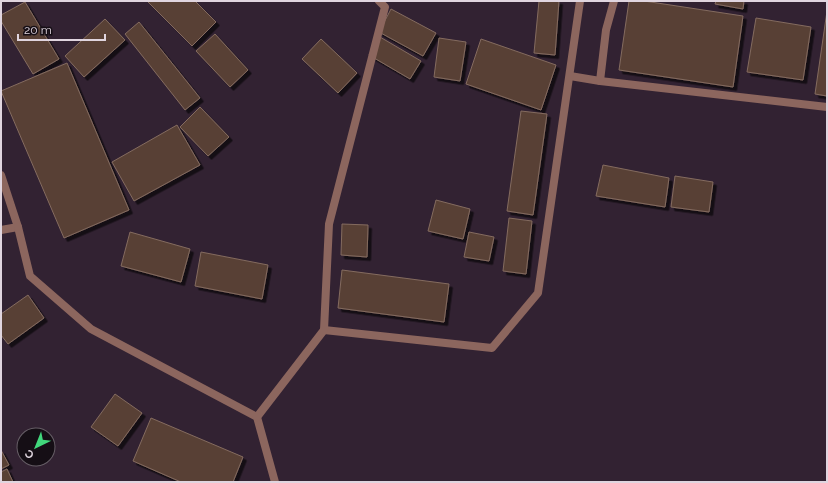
<svg xmlns="http://www.w3.org/2000/svg" width="828" height="483" font-family="Raleway,sans-serif">
<style>
.building{fill:#584136;stroke:#846b5f;filter:url(#shadow)}
.lines{fill:none;stroke-linecap:round;stroke-linejoin:round}
.minor{stroke:#8c665e;stroke-width:8}
</style>
<defs>
<filter id="shadow"><feDropShadow dx="3.5" dy="3.5" stdDeviation="0" flood-color="#0009"/></filter>
</defs>
<rect width="100%" height="100%" fill="#322232"/>
<g class="building">
<path d="M 147,1 L 195,1 L 216,22 L 192,46 Z"/>
<path d="M 539,1 L 559,1 L 555,55 L 534,53 Z"/>
<path d="M 629,1 L 644,1 L 743,16 L 733,87 L 619,70 Z"/>
<path d="M 716,1 L 744,1 L 743,9 L 715,4 Z"/>
<path d="M 25,2 L 59,59 L 33,74 L 1,21 L 1,15 Z"/>
<path d="M 391,9 L 436,33 L 423,56 L 379,32 Z"/>
<path d="M 827,11 L 827,96 L 815,94 Z"/>
<path d="M 756,18 L 811,27 L 803,80 L 747,72 Z"/>
<path d="M 105,19 L 125,40 L 84,77 L 65,56 Z"/>
<path d="M 139,22 L 200,98 L 185,110 L 125,34 Z"/>
<path d="M 215,34 L 248,70 L 230,87 L 196,51 Z"/>
<path d="M 380,37 L 421,61 L 410,79 L 369,55 Z"/>
<path d="M 439,38 L 466,42 L 460,81 L 434,77 Z"/>
<path d="M 321,39 L 357,73 L 338,93 L 302,59 Z"/>
<path d="M 481,39 L 556,65 L 541,110 L 466,84 Z"/>
<path d="M 67,63 L 129,210 L 64,238 L 1,91 Z"/>
<path d="M 200,107 L 229,137 L 208,156 L 180,127 Z"/>
<path d="M 521,111 L 547,114 L 533,215 L 507,211 Z"/>
<path d="M 177,125 L 200,165 L 134,201 L 112,162 Z"/>
<path d="M 603,165 L 669,178 L 665,207 L 596,196 Z"/>
<path d="M 675,176 L 713,182 L 709,212 L 671,207 Z"/>
<path d="M 436,200 L 470,209 L 463,239 L 428,231 Z"/>
<path d="M 509,218 L 532,221 L 526,274 L 503,271 Z"/>
<path d="M 342,224 L 368,225 L 367,257 L 341,255 Z"/>
<path d="M 130,232 L 190,249 L 181,282 L 121,266 Z"/>
<path d="M 469,232 L 494,237 L 489,261 L 464,257 Z"/>
<path d="M 201,252 L 268,265 L 262,299 L 195,286 Z"/>
<path d="M 342,270 L 449,284 L 444,322 L 338,308 Z"/>
<path d="M 28,295 L 44,318 L 8,344 L 1,335 L 1,314 Z"/>
<path d="M 115,394 L 142,413 L 118,446 L 91,427 Z"/>
<path d="M 151,418 L 243,457 L 233,482 L 181,482 L 133,461 Z"/>
<path d="M 1,450 L 9,465 L 1,469 Z"/>
<path d="M 7,469 L 13,482 L 1,482 L 1,472 Z"/>
</g>
<g class="lines">
<g class="minor">
<path d="M 570,76 L 600,81 L 827,107"/>
<path d="M 600,81 L 606,30 L 614,1"/>
<path d="M 1,175 L 18,227 L 1,230"/>
<path d="M 18,227 L 30,276 L 91,329 L 257,417 L 275,482"/>
<path d="M 324,330 L 492,348 L 538,293 L 580,1"/>
<path d="M 257,417 L 324,330 L 329,224 L 385,7 L 379,1"/>
</g>
</g>
<rect width="828" height="483" fill="none" stroke="#e0d5df" stroke-width="4"/>
<g transform="translate(36 447) rotate(223)"><circle r="19" fill="#150e15" stroke="#665e66"/>
<path d="M0-3L7 15L0 10L-7 15Z" fill="#41d77c"/>
<text y="-6" font-size="11" font-weight="bold" text-anchor="middle" fill="#e0d5df">С</text>
</g>
<path d="M18 34v6h87v-6" fill="none" stroke="#e0d5df" stroke-width="2"/>
<text x="24" y="34" font-size="12" fill="#e0d5df" stroke="#150e15" stroke-width="3" paint-order="stroke">20 m</text>
</svg>
